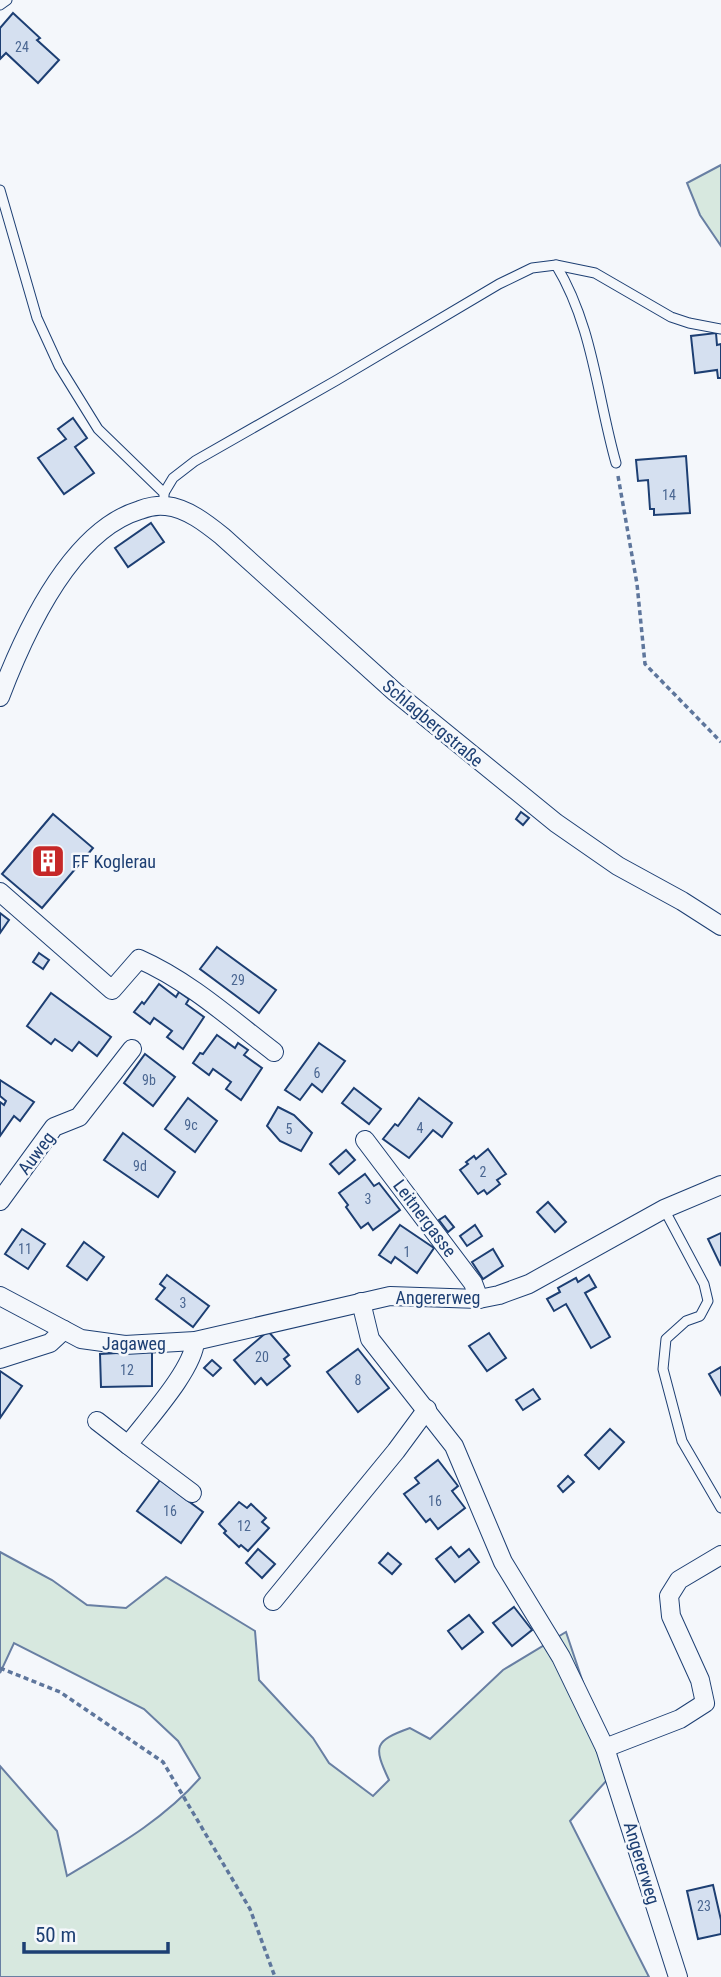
<svg xmlns="http://www.w3.org/2000/svg" width="721" height="1977" font-family="'Roboto Condensed',sans-serif">
<style>
.green{fill:#d7e8df;stroke:#687fa3;stroke-width:2}
.building{fill:#d5e0f0;stroke:#1d3f73;stroke-width:2}
.lines{fill:none;stroke-linecap:round;stroke-linejoin:round}
.service-casing{stroke:#1d3f73;stroke-width:11}
.minor-casing{stroke:#1d3f73;stroke-width:20}
.path{stroke:#5e769c;stroke-width:3.5;stroke-dasharray:5 3.5;stroke-linecap:butt}
.service{stroke:#f4f7fb;stroke-width:9}
.minor{stroke:#f4f7fb;stroke-width:18}
.labels{text-anchor:middle;dominant-baseline:central;stroke-width:5;stroke-linejoin:round;paint-order:stroke}
.number-label{font-size:14px;fill:#4b6792}
.street-label{font-size:18px;fill:#1d3f73;stroke:#f4f7fb}
.poi-label{font-size:18px;fill:#1d3f73;stroke:#f4f7fb;text-anchor:start}
</style>
<rect width="100%" height="100%" fill="#f4f7fb"/>
<g class="green">
<path d="M 721,165 L 721,246 L 700,215 L 687,183 Z"/>
<path d="M 0,1552 L 52,1580 L 87,1605 L 126,1608 L 166,1577 L 255,1631 L 259,1680 L 313,1738 L 329,1763 L 373,1796 L 389,1780 C 373,1746 374,1741 410,1728 L 430,1739 L 503,1670 L 566,1632 L 605,1748 L 608,1779 L 570,1821 L 649,1977 L 0,1977 L 0,1766 L 57,1831 L 67,1876 C 115,1847 162,1821 200,1778 L 178,1741 L 144,1709 L 14,1643 L 0,1673 Z"/>
</g>
<g class="building">
<path d="M 13,13 L 40,38 L 37,40 L 59,60 L 38,83 L 6,53 L 0,59 L 0,28 Z"/>
<path d="M 716,333 L 717,345 L 721,344 L 721,378 L 718,378 L 717,370 L 695,373 L 691,336 Z"/>
<path d="M 73,418 L 87,438 L 75,447 L 94,473 L 64,494 L 38,458 L 66,439 L 58,429 Z"/>
<path d="M 686,456 L 690,513 L 654,515 L 654,509 L 650,509 L 648,480 L 638,481 L 636,460 Z"/>
<path d="M 151,523 L 164,542 L 128,567 L 115,548 Z"/>
<path d="M 521,812 L 529,818 L 523,825 L 516,819 Z"/>
<path d="M 53,814 L 93,848 L 42,908 L 2,874 Z"/>
<path d="M 0,913 L 9,920 L 0,933 Z"/>
<path d="M 217,947 L 276,990 L 259,1013 L 200,969 Z"/>
<path d="M 39,953 L 49,960 L 43,969 L 33,962 Z"/>
<path d="M 159,984 L 176,997 L 179,992 L 189,999 L 186,1004 L 204,1017 L 183,1049 L 167,1037 L 172,1031 L 154,1018 L 150,1024 L 134,1012 L 142,1002 L 144,1004 Z"/>
<path d="M 51,993 L 111,1037 L 97,1056 L 79,1042 L 72,1051 L 55,1039 L 51,1044 L 27,1026 Z"/>
<path d="M 217,1035 L 235,1048 L 238,1043 L 248,1050 L 244,1055 L 262,1068 L 241,1100 L 226,1089 L 231,1082 L 213,1069 L 209,1075 L 193,1063 L 200,1053 L 203,1054 Z"/>
<path d="M 319,1043 L 345,1061 L 322,1092 L 312,1084 L 300,1100 L 285,1090 Z"/>
<path d="M 145,1054 L 175,1077 L 153,1106 L 124,1083 Z"/>
<path d="M 0,1080 L 34,1102 L 20,1121 L 14,1116 L 0,1136 L 0,1102 L 4,1105 L 6,1101 L 0,1096 Z"/>
<path d="M 354,1088 L 381,1109 L 369,1124 L 342,1103 Z"/>
<path d="M 188,1098 L 217,1121 L 195,1152 L 165,1129 Z"/>
<path d="M 419,1098 L 452,1123 L 442,1137 L 433,1130 L 409,1158 L 383,1139 L 395,1124 L 398,1126 Z"/>
<path d="M 278,1107 L 294,1115 L 312,1133 L 301,1151 L 280,1141 L 267,1126 Z"/>
<path d="M 123,1133 L 175,1172 L 158,1197 L 104,1160 Z"/>
<path d="M 488,1149 L 506,1174 L 497,1180 L 500,1184 L 487,1194 L 484,1190 L 478,1194 L 460,1170 L 468,1164 L 466,1162 L 474,1156 L 476,1159 Z"/>
<path d="M 346,1150 L 355,1160 L 339,1174 L 330,1164 Z"/>
<path d="M 365,1174 L 374,1186 L 379,1183 L 400,1210 L 373,1230 L 368,1223 L 361,1228 L 346,1207 L 348,1205 L 339,1193 Z"/>
<path d="M 548,1202 L 566,1222 L 555,1232 L 537,1212 Z"/>
<path d="M 445,1216 L 454,1227 L 448,1232 L 439,1220 Z"/>
<path d="M 400,1225 L 434,1248 L 417,1273 L 395,1257 L 391,1263 L 379,1255 Z"/>
<path d="M 475,1225 L 482,1236 L 467,1246 L 460,1236 Z"/>
<path d="M 22,1229 L 45,1244 L 28,1269 L 5,1254 Z"/>
<path d="M 721,1233 L 721,1266 L 708,1239 Z"/>
<path d="M 84,1242 L 104,1257 L 87,1280 L 67,1266 Z"/>
<path d="M 493,1249 L 503,1266 L 483,1279 L 472,1262 Z"/>
<path d="M 167,1275 L 209,1306 L 193,1327 L 156,1299 L 165,1288 L 160,1284 Z"/>
<path d="M 589,1275 L 596,1287 L 585,1293 L 610,1337 L 591,1348 L 566,1304 L 554,1311 L 547,1299 L 560,1292 L 558,1288 L 576,1278 L 578,1282 Z"/>
<path d="M 268,1331 L 289,1355 L 284,1359 L 290,1366 L 267,1385 L 261,1378 L 255,1384 L 234,1360 Z"/>
<path d="M 489,1333 L 506,1358 L 487,1371 L 469,1346 Z"/>
<path d="M 358,1349 L 389,1388 L 358,1412 L 327,1372 Z"/>
<path d="M 152,1351 L 152,1386 L 101,1387 L 100,1354 Z"/>
<path d="M 212,1360 L 221,1368 L 213,1376 L 204,1368 Z"/>
<path d="M 721,1367 L 721,1395 L 709,1374 Z"/>
<path d="M 0,1371 L 22,1386 L 0,1418 Z"/>
<path d="M 533,1389 L 540,1399 L 523,1410 L 516,1400 Z"/>
<path d="M 610,1429 L 624,1442 L 599,1469 L 585,1455 Z"/>
<path d="M 438,1460 L 458,1486 L 452,1491 L 465,1508 L 438,1529 L 430,1519 L 426,1522 L 404,1494 L 419,1483 L 415,1478 Z"/>
<path d="M 568,1476 L 574,1482 L 563,1492 L 558,1486 Z"/>
<path d="M 160,1480 L 203,1512 L 181,1543 L 137,1511 Z"/>
<path d="M 239,1502 L 247,1508 L 251,1504 L 266,1518 L 262,1522 L 269,1528 L 248,1551 L 241,1545 L 239,1547 L 224,1533 L 226,1531 L 219,1524 Z"/>
<path d="M 451,1547 L 459,1557 L 469,1549 L 479,1562 L 455,1582 L 436,1559 Z"/>
<path d="M 258,1549 L 275,1564 L 262,1578 L 246,1563 Z"/>
<path d="M 388,1553 L 401,1564 L 392,1574 L 379,1563 Z"/>
<path d="M 514,1607 L 532,1630 L 512,1646 L 493,1623 Z"/>
<path d="M 469,1615 L 483,1632 L 462,1649 L 448,1631 Z"/>
<path d="M 713,1885 L 721,1920 L 721,1934 L 698,1939 L 687,1891 Z"/>
</g>
<g class="lines">
<g class="service-casing">
<g id="service">
<path d="M 0,5 L 7,0"/>
<path d="M 0,190 L 37,318 L 59,366 L 98,429 L 164,493 L 164,496"/>
<path d="M 556,265 L 595,273 L 671,317 L 689,323 L 721,329"/>
<path d="M 164,493 L 173,478 L 195,461 L 337,380 L 499,284 L 532,268 L 556,265 C 593,326 597,396 616,463"/>
<path d="M 664,1209 L 704,1284 L 708,1301 L 700,1316 L 686,1321 L 666,1339 L 663,1369 L 682,1441 L 721,1508"/>
</g>
</g>
<g class="minor-casing">
<g id="minor">
<path d="M 0,697 C 24,634 70,531 140,510 C 147,507 158,505 166,506 C 187,508 207,524 222,536 L 395,692 L 556,823 L 618,866 L 682,901 L 721,926"/>
<path d="M 0,892 L 112,990 L 139,959 C 189,981 231,1019 274,1052"/>
<path d="M 365,1140 L 473,1283 L 479,1299"/>
<path d="M 0,1201 L 54,1127 L 79,1117 L 132,1049"/>
<path d="M 0,1296 L 81,1339 L 125,1345 L 195,1341 L 390,1296 L 479,1299 L 499,1295 L 529,1284 L 664,1209 L 721,1185"/>
<path d="M 361,1302 L 370,1339 L 454,1446 L 503,1562 L 561,1657 L 605,1748 L 678,1977"/>
<path d="M 0,1359 L 50,1343 L 64,1330"/>
<path d="M 97,1421 L 128,1445"/>
<path d="M 192,1493 L 128,1445 C 146,1421 194,1369 195,1341"/>
<path d="M 273,1601 L 396,1451 L 427,1409"/>
<path d="M 605,1748 L 680,1719 L 705,1703 L 700,1680 L 671,1616 L 669,1596 L 679,1580 L 721,1555"/>
</g>
</g>
<g class="path">
<path d="M 618,476 L 637,584 L 645,664 L 721,742"/>
<path d="M 0,1668 L 60,1692 L 163,1762 L 250,1909 L 275,1977"/>
</g>
<use href="#service" class="service"/>
<use href="#minor" class="minor"/>
</g>
<defs>
<g id="building-square" transform="scale(1.75)"><rect x="-9" y="-9" width="18" height="18" rx="4" fill="#c62828" stroke="#f4f7fb"/><path d="M-4-6H4V6H1V3H-1V6H-4ZM-2.5-4.3h1.7v1.8h-1.7ZM.8-4.3h1.7v1.8H.8ZM-2.5-1h1.7V.8h-1.7ZM.8-1h1.7V.8H.8Z" fill="#fff"/></g>
</defs>
<g fill-rule="evenodd">
<use href="#building-square" x="48" y="861"/>
</g>
<g class="labels">
<g class="number-label">
<text x="22" y="47">24</text>
<text x="669" y="495">14</text>
<text x="238" y="980">29</text>
<text x="317" y="1073">6</text>
<text x="149" y="1080">9b</text>
<text x="191" y="1125">9c</text>
<text x="420" y="1128">4</text>
<text x="289" y="1129">5</text>
<text x="140" y="1166">9d</text>
<text x="483" y="1172">2</text>
<text x="368" y="1199">3</text>
<text x="25" y="1249">11</text>
<text x="407" y="1252">1</text>
<text x="183" y="1303">3</text>
<text x="262" y="1357">20</text>
<text x="127" y="1370">12</text>
<text x="358" y="1380">8</text>
<text x="435" y="1501">16</text>
<text x="170" y="1511">16</text>
<text x="244" y="1526">12</text>
<text x="704" y="1906">23</text>
</g>
<g class="street-label">
<text transform="translate(433 723) rotate(40)">Schlagbergstraße</text>
<text transform="translate(36 1153) rotate(-53)">Auweg</text>
<text transform="translate(425 1218) rotate(53)">Leitnergasse</text>
<text x="438" y="1297">Angererweg</text>
<text x="134" y="1343">Jagaweg</text>
<text transform="translate(642 1863) rotate(73)">Angererweg</text>
</g>
<g class="poi-label">
<text x="72" y="861">FF Koglerau</text>
</g>
</g>
<path d="M24 1942v10h144v-10" fill="none" stroke="#1d3f73" stroke-width="3.5"/>
<text x="35" y="1942" font-size="21" fill="#1d3f73" stroke="#f4f7fb" stroke-width="5" paint-order="stroke">50 m</text>
</svg>
